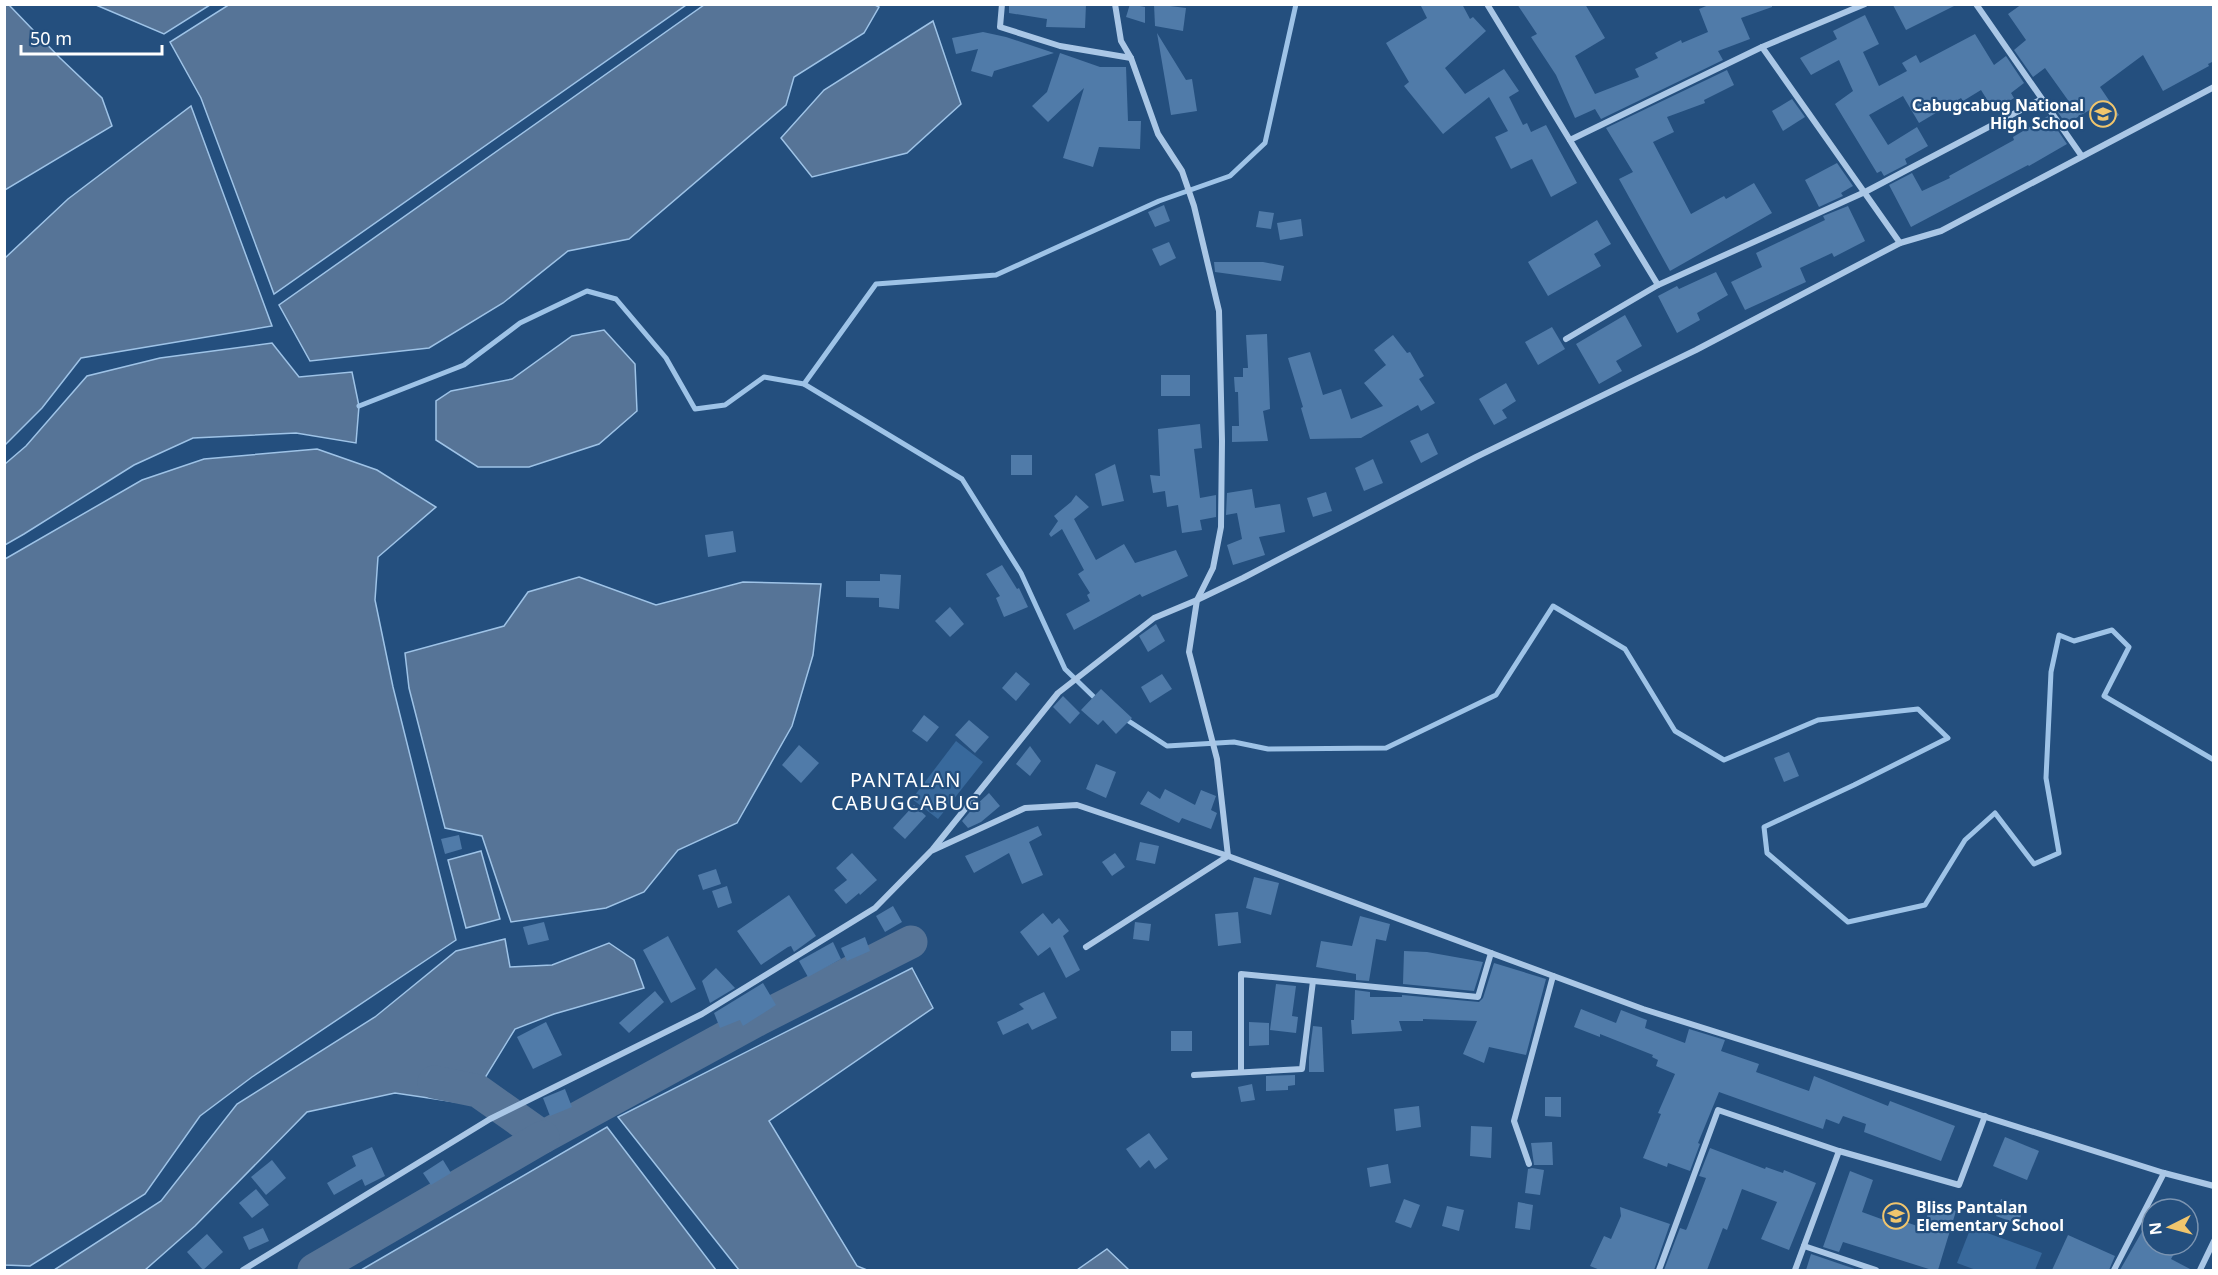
<svg xmlns="http://www.w3.org/2000/svg" width="2218" height="1275" font-family="'Noto Sans',sans-serif">
<style>
.green{fill:#38699c}
.water{fill:#567497;stroke:#9ec3e7;stroke-width:1.5}
.lines{fill:none;stroke-linecap:round;stroke-linejoin:round}
.stream{stroke:#9ec3e7;stroke-width:5}
.river{stroke:#567497;stroke-width:33}
.building{fill:#507ba9}
.street{stroke:#aac7e6;stroke-width:6}
.labels{text-anchor:middle;dominant-baseline:central;stroke-width:4.5;stroke-linejoin:round;paint-order:stroke}
.poi-label{font-size:16px;font-weight:bold;fill:#fff;stroke:#244f7e;text-anchor:end}
.quarter-label{font-size:20px;letter-spacing:1.5px;fill:#fff;stroke:#244f7e}
</style>
<rect width="100%" height="100%" fill="#244f7e"/>
<g class="green">
<path d="M 956,741 L 983,762 L 938,819 L 912,799 Z"/>
<path d="M 1971,1227 L 2042,1253 L 2035,1270 L 1976,1270 L 1957,1263 Z"/>
</g>
<g class="water">
<path d="M 230,4 L 686,4 L 686,5 L 274,294 L 201,98 L 170,42 Z"/>
<path d="M 4,5 L 9,5 L 60,58 L 102,98 L 112,126 L 5,190 Z"/>
<path d="M 96,5 L 210,5 L 164,34 Z"/>
<path d="M 875,5 L 879,7 L 864,33 L 794,77 L 786,105 L 629,239 L 568,251 L 503,303 L 429,348 L 310,361 L 279,305 L 704,5 Z"/>
<path d="M 933,21 L 961,104 L 907,153 L 812,177 L 781,138 L 824,90 Z"/>
<path d="M 191,106 L 272,326 L 81,358 L 42,408 L 5,445 L 5,258 L 68,199 Z"/>
<path d="M 604,330 L 635,364 L 637,411 L 599,444 L 529,467 L 478,467 L 436,440 L 436,401 L 451,391 L 512,379 L 572,336 Z"/>
<path d="M 272,343 L 299,377 L 352,372 L 359,406 L 356,443 L 296,433 L 193,438 L 134,465 L 24,534 L 5,545 L 5,464 L 26,446 L 87,376 L 160,358 Z"/>
<path d="M 317,449 L 377,470 L 436,507 L 378,557 L 375,600 L 393,687 L 456,940 L 252,1077 L 200,1116 L 145,1194 L 30,1266 L 5,1265 L 5,559 L 142,480 L 204,459 Z"/>
<path d="M 579,577 L 656,605 L 743,582 L 821,584 L 813,655 L 792,726 L 737,823 L 678,850 L 644,892 L 606,908 L 511,922 L 482,836 L 445,828 L 409,688 L 405,653 L 504,626 L 528,592 Z"/>
<path d="M 481,851 L 500,919 L 466,928 L 448,860 Z"/>
<path d="M 505,939 L 510,967 L 552,965 L 609,943 L 634,960 L 644,988 L 554,1014 L 515,1029 L 469,1104 L 395,1093 L 307,1112 L 195,1226 L 145,1270 L 54,1270 L 161,1201 L 237,1104 L 375,1017 L 456,951 Z"/>
<path d="M 912,968 L 933,1008 L 769,1121 L 857,1266 L 867,1270 L 739,1270 L 618,1117 Z"/>
<path d="M 607,1127 L 716,1270 L 361,1270 Z"/>
<path d="M 1107,1249 L 1129,1270 L 1077,1270 Z"/>
</g>
<g class="lines">
<g class="stream">
<path d="M 804,384 L 876,284 L 996,275 L 1159,201 L 1230,176 L 1265,143 L 1296,4"/>
<path d="M 359,406 L 464,365 L 520,323 L 587,291 L 616,299 L 666,358 L 695,409 L 725,405 L 764,377 L 804,384 L 962,479 L 1021,573 L 1065,669 L 1098,701"/>
<path d="M 1124,718 L 1167,746 L 1234,742 L 1268,749 L 1386,748 L 1496,695 L 1553,606 L 1625,649 L 1675,731 L 1724,760 L 1818,720 L 1918,709 L 1948,738 L 1854,785 L 1764,827 L 1767,853 L 1848,922 L 1925,905 L 1965,840 L 1995,813 L 2034,864 L 2059,853 L 2046,778 L 2051,672 L 2059,635 L 2074,641 L 2112,630 L 2129,647 L 2104,696 L 2214,760"/>
</g>
<g class="river">
<path d="M 434,1082 L 478,1091 L 543,1137 L 759,1019 L 911,942"/>
<path d="M 314,1270 L 543,1137"/>
</g>
</g>
<g class="building">
<path d="M 1009,4 L 1086,4 L 1085,28 L 1046,27 L 1047,19 L 1009,13 Z"/>
<path d="M 1130,4 L 1145,7 L 1145,23 L 1126,17 Z"/>
<path d="M 1154,4 L 1186,8 L 1183,31 L 1155,26 Z"/>
<path d="M 1420,4 L 1462,4 L 1470,19 L 1473,17 L 1486,31 L 1445,68 L 1465,94 L 1504,69 L 1519,91 L 1509,97 L 1523,125 L 1527,123 L 1531,132 L 1546,125 L 1577,183 L 1551,197 L 1532,159 L 1511,169 L 1495,137 L 1508,131 L 1489,97 L 1443,134 L 1404,86 L 1409,82 L 1386,43 L 1427,18 Z"/>
<path d="M 1517,4 L 1585,4 L 1605,38 L 1575,56 L 1595,94 L 1639,77 L 1635,69 L 1658,58 L 1655,53 L 1681,40 L 1682,43 L 1708,32 L 1699,9 L 1711,4 L 1772,4 L 1772,7 L 1741,18 L 1750,39 L 1718,51 L 1723,60 L 1601,119 L 1595,109 L 1575,118 L 1556,75 L 1531,37 L 1537,34 Z"/>
<path d="M 2022,4 L 2214,4 L 2214,61 L 2208,64 L 2209,66 L 2163,91 L 2143,55 L 2100,87 L 2119,115 L 2105,125 L 2093,108 L 2066,124 L 2057,111 L 2070,103 L 2045,68 L 2033,77 L 2014,50 L 2026,40 L 2008,14 Z"/>
<path d="M 1893,5 L 1956,5 L 1906,30 Z"/>
<path d="M 1865,15 L 1879,44 L 1863,52 L 1879,86 L 1907,71 L 1902,63 L 1916,55 L 1920,63 L 1975,34 L 1994,65 L 2006,56 L 2024,83 L 2011,93 L 2014,98 L 1994,111 L 1981,90 L 1963,101 L 1961,98 L 1919,123 L 1903,96 L 1869,115 L 1888,145 L 1917,127 L 1928,146 L 1905,159 L 1907,164 L 1884,176 L 1881,171 L 1877,173 L 1835,104 L 1853,91 L 1839,60 L 1811,75 L 1800,58 L 1837,39 L 1833,31 Z"/>
<path d="M 983,32 L 1006,37 L 1054,53 L 994,71 L 992,77 L 971,71 L 978,49 L 956,54 L 952,38 Z"/>
<path d="M 1157,33 L 1186,80 L 1192,79 L 1197,111 L 1171,115 Z"/>
<path d="M 1060,53 L 1100,67 L 1126,67 L 1128,121 L 1141,121 L 1140,149 L 1099,147 L 1093,167 L 1063,158 L 1084,88 L 1048,122 L 1032,106 L 1047,92 Z"/>
<path d="M 1727,70 L 1734,85 L 1704,100 L 1705,103 L 1667,117 L 1674,132 L 1653,142 L 1691,214 L 1724,196 L 1726,199 L 1754,183 L 1772,213 L 1670,271 L 1619,179 L 1633,172 L 1606,128 Z"/>
<path d="M 1792,99 L 1805,117 L 1783,131 L 1772,111 Z"/>
<path d="M 2048,116 L 2067,144 L 2029,166 L 2028,165 L 1911,227 L 1889,185 L 1912,173 L 1922,191 L 1950,178 L 1949,176 L 2014,140 L 2013,137 Z"/>
<path d="M 1837,163 L 1853,186 L 1841,193 L 1843,196 L 1819,207 L 1805,180 Z"/>
<path d="M 1164,205 L 1170,221 L 1155,227 L 1148,212 Z"/>
<path d="M 1848,206 L 1865,241 L 1834,257 L 1832,253 L 1800,268 L 1806,282 L 1745,310 L 1731,282 L 1762,267 L 1756,253 L 1825,220 L 1823,216 Z"/>
<path d="M 1259,211 L 1274,213 L 1271,229 L 1256,227 Z"/>
<path d="M 1301,219 L 1303,236 L 1280,240 L 1277,223 Z"/>
<path d="M 1597,220 L 1611,244 L 1594,254 L 1601,266 L 1548,296 L 1528,262 Z"/>
<path d="M 1169,242 L 1176,258 L 1160,266 L 1152,249 Z"/>
<path d="M 1214,262 L 1263,262 L 1284,266 L 1281,281 L 1215,272 Z"/>
<path d="M 1716,272 L 1728,295 L 1697,313 L 1700,320 L 1677,333 L 1658,296 L 1677,286 L 1679,289 Z"/>
<path d="M 1625,315 L 1642,346 L 1616,361 L 1622,371 L 1599,384 L 1576,344 Z"/>
<path d="M 1552,327 L 1565,349 L 1538,365 L 1525,342 Z"/>
<path d="M 1267,334 L 1270,409 L 1263,411 L 1268,441 L 1232,442 L 1232,426 L 1239,426 L 1238,392 L 1235,392 L 1234,377 L 1243,377 L 1243,368 L 1248,368 L 1246,335 Z"/>
<path d="M 1393,335 L 1407,353 L 1410,352 L 1424,376 L 1419,379 L 1435,403 L 1421,411 L 1418,405 L 1361,438 L 1310,439 L 1301,408 L 1303,407 L 1288,358 L 1310,352 L 1323,395 L 1341,389 L 1351,419 L 1383,406 L 1364,383 L 1386,365 L 1374,350 Z"/>
<rect x="1161" y="375" width="29" height="21"/>
<path d="M 1506,383 L 1516,401 L 1502,410 L 1507,418 L 1494,425 L 1479,399 Z"/>
<path d="M 1200,424 L 1202,448 L 1194,449 L 1200,498 L 1216,495 L 1216,517 L 1200,520 L 1202,530 L 1182,533 L 1178,505 L 1167,507 L 1165,491 L 1153,493 L 1150,475 L 1160,476 L 1158,429 Z"/>
<path d="M 1428,433 L 1438,454 L 1421,463 L 1410,441 Z"/>
<rect x="1011" y="455" width="21" height="20"/>
<path d="M 1373,459 L 1383,483 L 1364,491 L 1355,468 Z"/>
<path d="M 1115,464 L 1124,501 L 1102,506 L 1095,474 Z"/>
<path d="M 1252,489 L 1255,508 L 1280,504 L 1285,532 L 1259,537 L 1265,555 L 1233,565 L 1227,545 L 1242,539 L 1237,513 L 1226,515 L 1227,493 Z"/>
<path d="M 1326,492 L 1332,511 L 1313,517 L 1307,498 Z"/>
<path d="M 1076,495 L 1089,507 L 1074,519 L 1096,560 L 1124,544 L 1135,563 L 1176,550 L 1188,576 L 1142,597 L 1140,594 L 1074,630 L 1066,614 L 1090,601 L 1087,595 L 1090,593 L 1078,574 L 1084,570 L 1062,529 L 1051,537 L 1049,534 L 1058,521 L 1054,516 L 1071,502 Z"/>
<path d="M 733,531 L 736,552 L 708,557 L 705,535 Z"/>
<path d="M 1002,565 L 1017,589 L 1019,588 L 1028,607 L 1004,617 L 996,598 L 1000,596 L 986,574 Z"/>
<path d="M 880,574 L 901,575 L 899,609 L 879,607 L 879,598 L 846,597 L 846,581 L 880,581 Z"/>
<path d="M 950,607 L 964,624 L 950,637 L 935,621 Z"/>
<path d="M 1156,624 L 1165,641 L 1148,652 L 1139,636 Z"/>
<path d="M 1016,672 L 1030,684 L 1016,701 L 1002,688 Z"/>
<path d="M 1162,674 L 1172,689 L 1150,703 L 1141,687 Z"/>
<path d="M 1101,689 L 1132,718 L 1116,734 L 1103,720 L 1098,725 L 1081,710 Z"/>
<path d="M 1063,696 L 1080,713 L 1070,724 L 1053,707 Z"/>
<path d="M 924,715 L 939,727 L 927,742 L 912,731 Z"/>
<path d="M 969,720 L 989,737 L 975,753 L 955,735 Z"/>
<path d="M 799,745 L 819,763 L 801,783 L 782,765 Z"/>
<path d="M 1030,746 L 1041,761 L 1030,776 L 1016,764 Z"/>
<path d="M 1789,752 L 1799,776 L 1784,782 L 1774,758 Z"/>
<path d="M 1096,764 L 1116,772 L 1106,798 L 1086,789 Z"/>
<path d="M 1165,789 L 1195,805 L 1201,790 L 1216,796 L 1211,810 L 1217,813 L 1211,829 L 1182,818 L 1179,823 L 1140,804 L 1148,791 L 1160,799 Z"/>
<path d="M 989,793 L 1000,806 L 981,822 L 968,828 L 962,821 L 974,807 Z"/>
<path d="M 914,805 L 926,816 L 905,839 L 893,828 Z"/>
<path d="M 1038,826 L 1042,835 L 1029,842 L 1043,875 L 1022,884 L 1009,853 L 974,873 L 965,856 Z"/>
<path d="M 459,835 L 462,849 L 445,854 L 441,839 Z"/>
<path d="M 1140,842 L 1159,846 L 1155,864 L 1136,860 Z"/>
<path d="M 852,853 L 877,880 L 860,895 L 859,893 L 846,904 L 834,890 L 847,880 L 836,868 Z"/>
<path d="M 1115,853 L 1125,867 L 1112,876 L 1102,862 Z"/>
<path d="M 716,869 L 721,884 L 703,890 L 698,875 Z"/>
<path d="M 1254,877 L 1279,883 L 1271,915 L 1246,908 Z"/>
<path d="M 727,886 L 732,903 L 718,908 L 712,891 Z"/>
<path d="M 789,895 L 816,936 L 794,952 L 791,946 L 788,947 L 761,965 L 737,931 Z"/>
<path d="M 893,906 L 902,922 L 885,932 L 876,916 Z"/>
<path d="M 1238,912 L 1241,943 L 1218,946 L 1215,914 Z"/>
<path d="M 1043,913 L 1052,924 L 1059,918 L 1069,931 L 1063,936 L 1080,970 L 1066,978 L 1050,947 L 1038,956 L 1020,932 Z"/>
<path d="M 1360,916 L 1390,924 L 1386,941 L 1376,939 L 1369,981 L 1356,980 L 1356,974 L 1316,967 L 1321,941 L 1352,946 Z"/>
<path d="M 544,922 L 549,940 L 528,945 L 523,927 Z"/>
<path d="M 1135,922 L 1151,924 L 1149,941 L 1133,939 Z"/>
<path d="M 668,936 L 696,989 L 671,1003 L 643,950 Z"/>
<path d="M 865,937 L 870,951 L 847,961 L 841,948 Z"/>
<path d="M 833,942 L 841,959 L 808,977 L 799,961 Z"/>
<path d="M 1404,951 L 1427,952 L 1483,962 L 1474,991 L 1403,984 Z"/>
<path d="M 1494,963 L 1546,979 L 1526,1055 L 1489,1047 L 1484,1063 L 1463,1054 L 1477,1021 L 1423,1019 L 1423,1021 L 1399,1021 L 1402,1031 L 1352,1034 L 1351,1020 L 1354,1020 L 1355,990 L 1370,992 L 1370,997 L 1402,997 L 1402,995 L 1479,1002 L 1483,998 Z"/>
<path d="M 716,968 L 735,988 L 710,1003 L 702,981 Z"/>
<path d="M 763,983 L 776,1005 L 743,1026 L 740,1020 L 720,1028 L 714,1013 Z"/>
<path d="M 1276,984 L 1296,986 L 1292,1016 L 1298,1017 L 1296,1033 L 1270,1030 Z"/>
<path d="M 655,991 L 664,1002 L 629,1033 L 619,1023 Z"/>
<path d="M 1044,992 L 1057,1018 L 1032,1030 L 1028,1023 L 1003,1035 L 997,1022 L 1024,1009 L 1019,1004 Z"/>
<path d="M 1581,1009 L 1616,1023 L 1621,1010 L 1647,1020 L 1645,1028 L 1685,1043 L 1689,1029 L 1725,1040 L 1721,1051 L 1759,1064 L 1756,1072 L 1809,1091 L 1814,1076 L 1888,1106 L 1890,1101 L 1955,1126 L 1941,1161 L 1864,1132 L 1866,1124 L 1843,1116 L 1839,1124 L 1826,1119 L 1823,1129 L 1719,1092 L 1698,1143 L 1700,1144 L 1690,1171 L 1668,1163 L 1667,1167 L 1643,1158 L 1661,1114 L 1658,1113 L 1675,1074 L 1656,1066 L 1658,1060 L 1652,1057 L 1653,1055 L 1600,1034 L 1600,1037 L 1574,1027 Z"/>
<path d="M 546,1022 L 562,1055 L 533,1069 L 517,1037 Z"/>
<path d="M 1249,1022 L 1269,1023 L 1269,1045 L 1249,1046 Z"/>
<path d="M 1313,1026 L 1322,1027 L 1324,1072 L 1309,1072 L 1309,1057 Z"/>
<rect x="1171" y="1031" width="21" height="20"/>
<path d="M 1295,1075 L 1295,1085 L 1288,1086 L 1288,1090 L 1266,1091 L 1266,1076 Z"/>
<path d="M 1252,1084 L 1255,1100 L 1241,1102 L 1238,1087 Z"/>
<path d="M 565,1089 L 572,1107 L 550,1116 L 543,1098 Z"/>
<path d="M 1545,1097 L 1561,1097 L 1561,1117 L 1545,1116 Z"/>
<path d="M 1419,1106 L 1421,1127 L 1396,1131 L 1394,1109 Z"/>
<path d="M 1471,1126 L 1492,1127 L 1491,1158 L 1470,1156 Z"/>
<path d="M 1149,1133 L 1168,1159 L 1155,1169 L 1149,1160 L 1140,1168 L 1126,1149 Z"/>
<path d="M 2005,1137 L 2039,1151 L 2027,1180 L 1993,1166 Z"/>
<path d="M 1552,1142 L 1553,1165 L 1534,1165 L 1531,1143 Z"/>
<path d="M 372,1147 L 385,1176 L 365,1186 L 362,1179 L 334,1195 L 327,1183 L 356,1166 L 352,1156 Z"/>
<path d="M 1710,1148 L 1765,1169 L 1766,1167 L 1783,1173 L 1784,1170 L 1816,1183 L 1789,1250 L 1761,1239 L 1777,1202 L 1742,1189 L 1727,1230 L 1723,1228 L 1707,1270 L 1664,1270 L 1680,1228 L 1686,1230 L 1687,1228 L 1706,1178 L 1699,1176 Z"/>
<path d="M 272,1160 L 286,1178 L 266,1195 L 251,1177 Z"/>
<path d="M 443,1160 L 451,1173 L 431,1185 L 423,1173 Z"/>
<path d="M 1388,1164 L 1391,1183 L 1370,1187 L 1367,1168 Z"/>
<path d="M 1532,1168 L 1544,1170 L 1540,1195 L 1525,1193 L 1528,1169 Z"/>
<path d="M 1850,1171 L 1873,1180 L 1862,1212 L 1895,1224 L 1897,1219 L 1923,1228 L 1932,1202 L 1956,1211 L 1938,1270 L 1932,1270 L 1843,1242 L 1839,1252 L 1823,1247 Z"/>
<path d="M 256,1189 L 269,1205 L 252,1218 L 239,1203 Z"/>
<path d="M 1404,1199 L 1420,1205 L 1411,1228 L 1395,1222 Z"/>
<path d="M 2001,1199 L 2024,1207 L 2018,1224 L 1996,1216 Z"/>
<path d="M 1518,1202 L 1533,1205 L 1530,1230 L 1515,1228 Z"/>
<path d="M 1447,1206 L 1464,1210 L 1459,1231 L 1442,1226 Z"/>
<path d="M 1620,1207 L 1670,1224 L 1654,1270 L 1600,1270 L 1590,1266 L 1604,1236 L 1611,1239 L 1621,1216 Z"/>
<path d="M 2152,1214 L 2152,1245 L 2179,1245 L 2171,1259 L 2192,1270 L 2120,1270 Z"/>
<path d="M 263,1228 L 269,1241 L 249,1250 L 243,1237 Z"/>
<path d="M 207,1234 L 223,1252 L 203,1270 L 187,1252 Z"/>
<path d="M 2068,1235 L 2115,1256 L 2109,1270 L 2052,1270 Z"/>
<path d="M 1811,1254 L 1855,1269 L 1855,1270 L 1806,1270 Z"/>
</g>
<g class="lines">
<g class="street">
<path d="M 1002,4 L 1000,27 L 1060,46 L 1131,58"/>
<path d="M 1115,4 L 1121,41 L 1131,58 L 1158,134 L 1182,171 L 1194,206 L 1219,311 L 1222,441 L 1221,527 L 1213,568 L 1197,600 L 1189,652 L 1217,759 L 1228,856"/>
<path d="M 1487,4 L 1658,285"/>
<path d="M 1976,4 L 2081,155"/>
<path d="M 1762,47 L 1865,4"/>
<path d="M 1570,140 L 1762,47 L 1900,243"/>
<path d="M 1566,339 L 1658,285 L 1865,192 L 2042,99"/>
<path d="M 933,849 L 1058,693 L 1154,618 L 1197,600 L 1243,578 L 1476,457 L 1696,350 L 1900,243 L 1941,231 L 2214,87"/>
<path d="M 1086,947 L 1228,856"/>
<path d="M 1241,1072 L 1241,974 L 1478,997 L 1491,953"/>
<path d="M 1194,1075 L 1302,1069 L 1313,981"/>
<path d="M 1529,1164 L 1514,1121 L 1553,976"/>
<path d="M 1804,1246 L 1876,1270"/>
<path d="M 243,1270 L 490,1119 L 702,1014 L 875,908 L 931,851 L 1025,808 L 1077,805 L 1228,856 L 1643,1009 L 2164,1173 L 2214,1186"/>
<path d="M 1659,1270 L 1718,1110 L 1839,1151 L 1959,1185 L 1985,1116"/>
<path d="M 1795,1270 L 1839,1151"/>
<path d="M 2114,1270 L 2164,1173"/>
<path d="M 2200,1270 L 2214,1241"/>
</g>
</g>
<defs>
<g id="school-ring" transform="scale(1.35)"><circle r="9.5" fill="#244f7e" stroke="#f0c56d" stroke-width="1.5"/><path d="M0-5L7-2L0 1L-7-2ZM-4 1L0 2.5L4 1V4Q0 6-4 4Z" fill="#f0c56d"/></g>
</defs>
<g fill-rule="evenodd">
<use href="#school-ring" x="2103" y="114"/>
<use href="#school-ring" x="1896" y="1216"/>
</g>
<g class="labels">
<g class="poi-label">
<text x="2084" y="105">Cabugcabug National<tspan x="2084" dy="18">High School</tspan></text>
<text x="1916" y="1207" text-anchor="start">Bliss Pantalan<tspan x="1916" dy="18">Elementary School</tspan></text>
</g>
<g class="quarter-label">
<text x="906" y="779">PANTALAN<tspan x="906" dy="23">CABUGCABUG</tspan></text>
</g>
</g>
<rect width="2218" height="1275" fill="none" stroke="#ffffff" stroke-width="12"/>
<g transform="translate(2170 1227) rotate(264)"><circle r="28" fill="#244f7e" stroke="#7c95b2" stroke-width="1.5"/>
<path d="M0-4.5L10 22L0 15L-10 22Z" fill="#f0c56d"/>
<text y="-9" font-size="16" font-weight="bold" text-anchor="middle" fill="#ffffff">N</text>
</g>
<path d="M21 45v9h141v-9" fill="none" stroke="#ffffff" stroke-width="3"/>
<text x="30" y="45" font-size="18" fill="#ffffff" stroke="#244f7e" stroke-width="4.5" paint-order="stroke">50 m</text>
</svg>
